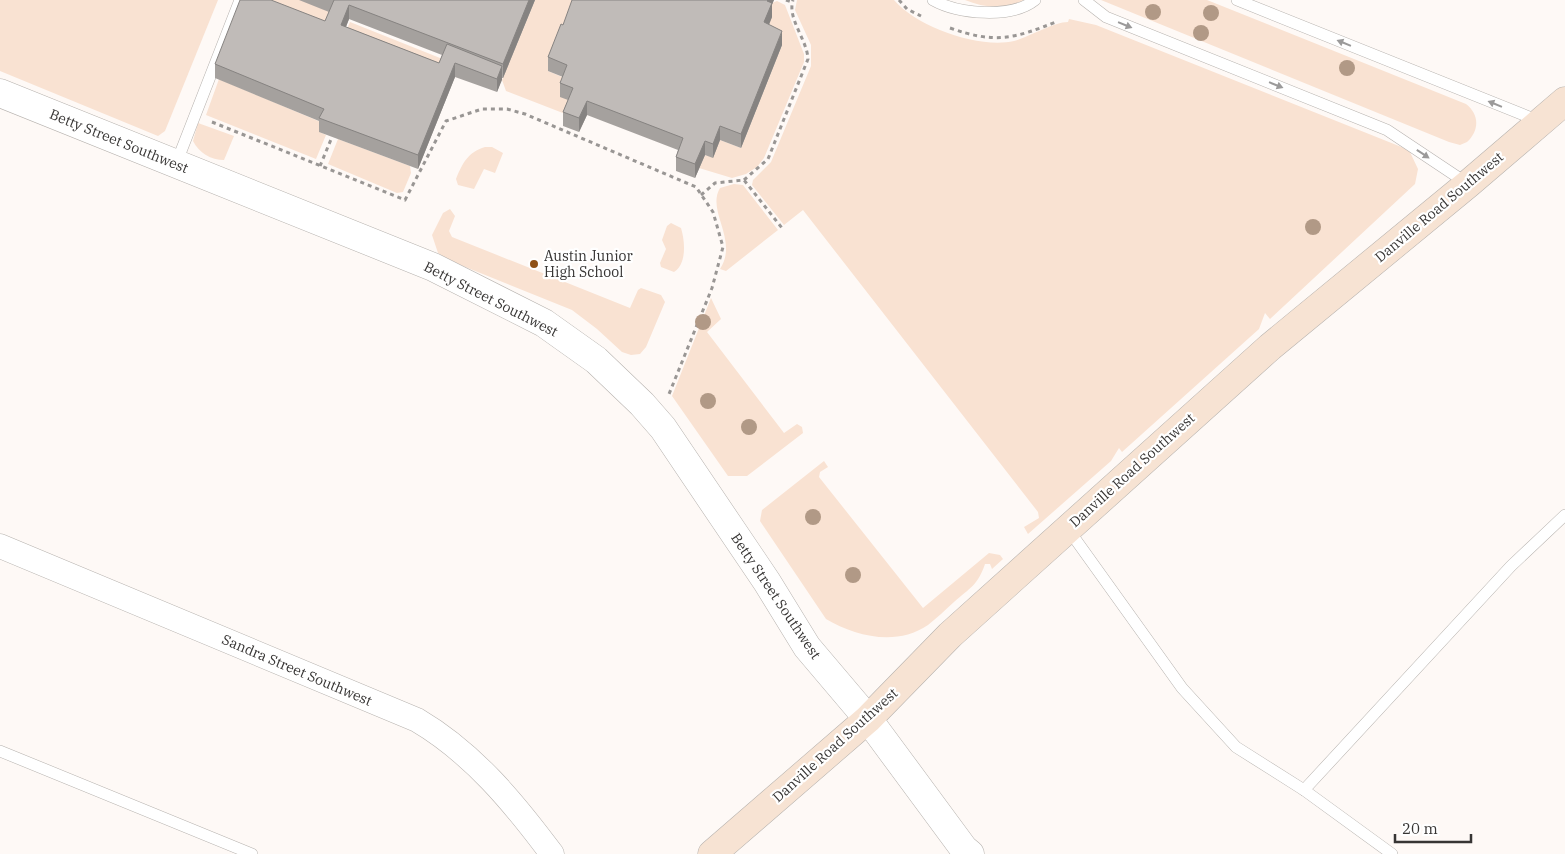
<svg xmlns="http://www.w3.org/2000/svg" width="1565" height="854" font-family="'IBM Plex Serif',serif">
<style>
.green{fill:#f9e2d2}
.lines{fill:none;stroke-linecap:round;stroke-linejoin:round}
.service-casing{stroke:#b6b2ae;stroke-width:12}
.minor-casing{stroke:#b6b2ae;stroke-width:25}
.tertiary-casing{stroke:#b6b2ae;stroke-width:29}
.secondary-casing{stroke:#b6b2ae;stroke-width:29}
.path{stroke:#999694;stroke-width:3;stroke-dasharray:4 4;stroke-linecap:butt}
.service{stroke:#fff;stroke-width:11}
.minor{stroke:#fff;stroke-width:24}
.tertiary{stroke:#fff;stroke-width:28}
.secondary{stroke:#f7e3d3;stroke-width:28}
.tree{fill:#b19986}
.wall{fill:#a5a19e;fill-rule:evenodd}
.shaded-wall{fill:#868381}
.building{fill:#c0bbb8;stroke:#868381}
.oneway{fill:#9b9a9a}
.poi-dot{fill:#8f5116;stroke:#fff;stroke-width:2}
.labels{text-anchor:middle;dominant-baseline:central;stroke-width:4.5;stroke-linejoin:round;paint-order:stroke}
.street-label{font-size:14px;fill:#373534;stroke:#fff}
.poi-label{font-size:14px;fill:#373534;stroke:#fff;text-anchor:start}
</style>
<rect width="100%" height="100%" fill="#fef9f6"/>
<g class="green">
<path d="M 0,0 L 218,0 L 165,131 L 158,136 L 0,71 Z"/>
<path d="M 257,0 L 301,0 L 334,13 L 328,29 Z"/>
<path d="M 535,0 L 578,0 L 548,71 L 567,79 L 573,102 L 568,115 L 506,91 L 502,80 Z"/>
<path d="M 797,0 L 894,0 C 917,27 979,49 1014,41 C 1029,37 1054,22 1068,22 L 1069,19 L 1096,25 L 1409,150 L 1418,169 L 1415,184 L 1270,319 L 1265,313 L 1259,329 L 1122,452 L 1119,448 L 1111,461 L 1028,534 L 1024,527 L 1039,518 L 1038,512 L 803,210 L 784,225 L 752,185 L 753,180 L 771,162 L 811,66 L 811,45 L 795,10 Z"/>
<path d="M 965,0 L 1024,0 C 1005,10 984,8 965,0 Z"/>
<path d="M 1101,0 L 1207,0 L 1466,104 C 1480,115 1479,131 1467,142 L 1460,145 L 1449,142 Z"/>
<path d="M 777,1 L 785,5 L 804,54 L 804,62 L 764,158 L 757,167 L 746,174 L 732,178 L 699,168 L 705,155 L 713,157 L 720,140 L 741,148 L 782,45 L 764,36 L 767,15 L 772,3 Z"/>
<path d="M 350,22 L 445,60 L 438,76 L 343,38 Z"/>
<path d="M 219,79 L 323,123 L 320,132 L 326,135 L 316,159 L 206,115 Z"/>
<path d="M 198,123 L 234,136 L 224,160 C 211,160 199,153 193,141 Z"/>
<path d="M 338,139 L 410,166 L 411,173 L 403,192 L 397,193 L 328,164 Z"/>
<path d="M 485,147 L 492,147 L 503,153 L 495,173 L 484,169 L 474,189 L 458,185 L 456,179 C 462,164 468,152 485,147 Z"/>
<path d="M 734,184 L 743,185 L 778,230 L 726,271 L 720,269 C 739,240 706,211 720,188 Z"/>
<path d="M 450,209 L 455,216 L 449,231 L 452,237 L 630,308 L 638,290 L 641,288 L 661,295 L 665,302 L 646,347 L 640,354 L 631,355 L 622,352 L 597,329 L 572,310 L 448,260 L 438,253 L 432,235 L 443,213 Z"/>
<path d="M 671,223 L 681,228 C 685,241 687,264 674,272 L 661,267 L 660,263 L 666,249 L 662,240 L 667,226 Z"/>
<path d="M 711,298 L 721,319 L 707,332 L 784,433 L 797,424 L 802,427 L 803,433 L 747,476 L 728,476 L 672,396 Z"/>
<path d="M 824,461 L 828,467 L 820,472 L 819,477 L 923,608 L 989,553 L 1000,555 L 1003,559 L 992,569 L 990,564 L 985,564 C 978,585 970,588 954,602 C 945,610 937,618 928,625 C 896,647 855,636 826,619 L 760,521 L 762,510 Z"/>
</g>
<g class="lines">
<g class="service-casing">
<g id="service">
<path d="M 933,0 C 958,14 1011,19 1035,0"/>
<path d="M 1084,0 L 1106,17 L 1387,130 L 1468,184"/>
<path d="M 1237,0 L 1539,121"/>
<path d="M 176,164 L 240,0"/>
<path d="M 1068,529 L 1182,688 L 1236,747 L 1304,790 L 1392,854"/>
<path d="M 0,751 L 252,854"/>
<path d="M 1304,790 L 1511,566 L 1565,515"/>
</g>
</g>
<g class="minor-casing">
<path id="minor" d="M 0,546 L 417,720 C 473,753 514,803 552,854"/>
</g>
<g class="tertiary-casing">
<path id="tertiary" d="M 0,93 L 433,267 L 544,323 L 596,360 L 642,404 L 663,428 L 767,582 L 807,647 L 868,719 L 964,849 L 970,854"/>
</g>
<g class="secondary-casing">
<path id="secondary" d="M 712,854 L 868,719 L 950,635 L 1270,347 L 1468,184 L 1565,101"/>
</g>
<g class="path">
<path d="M 786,0 L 792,2"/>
<path d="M 899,0 L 907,9 L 921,16"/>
<path d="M 950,28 C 995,44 1014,39 1058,21"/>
<path d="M 212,122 L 405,200 L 446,121 L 482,109 L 507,109 L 525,114 L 696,187 L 713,212 L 723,247 L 712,288 L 669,394"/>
<path d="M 320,166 L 332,137"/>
<path d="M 744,180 L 768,159 L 808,59 C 807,39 787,19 793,0"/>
<path d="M 701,195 L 715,183 L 744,180 L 782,228"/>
</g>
<use href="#service" class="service"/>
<use href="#minor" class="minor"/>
<use href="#tertiary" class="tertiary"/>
<use href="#secondary" class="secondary"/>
</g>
<g class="tree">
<circle cx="1153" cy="12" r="8"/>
<circle cx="1211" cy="13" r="8"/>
<circle cx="1201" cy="33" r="8"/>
<circle cx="1347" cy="68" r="8"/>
<circle cx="1313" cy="227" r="8"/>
<circle cx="703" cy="322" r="8"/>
<circle cx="708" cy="401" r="8"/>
<circle cx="749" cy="427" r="8"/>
<circle cx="813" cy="517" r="8"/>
<circle cx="853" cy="575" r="8"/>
</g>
<g class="wall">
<path d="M 299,0 L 535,0 L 503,78 L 502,78 L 497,92 L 455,77 L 418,169 L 319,132 L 319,121 L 215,78 L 215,64 L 325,21 L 329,12 ZM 349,19 L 442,55 L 439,63 L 346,27 Z"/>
<path d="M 774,0 L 772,3 L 772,17 L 769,25 L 782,45 L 741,148 L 720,140 L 713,158 L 705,155 L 695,178 L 676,171 L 676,157 L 678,150 L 587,115 L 579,132 L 563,126 L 563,112 L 568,100 L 560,97 L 560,83 L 563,77 L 548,71 L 548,57 L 563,25 Z"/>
</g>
<g class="shaded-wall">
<path d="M 529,0 L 535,0 L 503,78 L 503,64 Z"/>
<path d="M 768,0 L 774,0 L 769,12 L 772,3 L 772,17 L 764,36 L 764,22 Z"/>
<path d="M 349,5 L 349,19 L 341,39 L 341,25 Z"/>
<path d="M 782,31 L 782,45 L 741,148 L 741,134 Z"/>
<path d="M 455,63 L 455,77 L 418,169 L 418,155 Z"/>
<path d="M 502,66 L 502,80 L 497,92 L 497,79 Z"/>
<path d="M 587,101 L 587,115 L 579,132 L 579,118 Z"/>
<path d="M 720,126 L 720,140 L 713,158 L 713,144 Z"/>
<path d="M 705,141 L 705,155 L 695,178 L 695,164 Z"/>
</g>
<g class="building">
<path d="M 240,0 L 271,0 L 325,21 L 334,0 L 529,0 L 503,64 L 349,5 L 341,25 L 439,63 L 447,44 L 502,66 L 497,79 L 455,63 L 418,155 L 319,118 L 324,109 L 215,64 Z"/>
<path d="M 572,0 L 768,0 L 767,1 L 772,3 L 764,22 L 782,31 L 741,134 L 720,126 L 713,144 L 705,141 L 695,164 L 676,157 L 683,138 L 587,101 L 579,118 L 563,112 L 573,88 L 560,83 L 567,65 L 548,57 L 561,24 L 563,25 Z"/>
</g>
<defs><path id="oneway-solid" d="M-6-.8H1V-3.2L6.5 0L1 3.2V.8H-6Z" transform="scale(1.25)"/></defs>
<g class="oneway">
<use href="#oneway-solid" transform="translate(1125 25) rotate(22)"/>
<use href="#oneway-solid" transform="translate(1344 43) rotate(-158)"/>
<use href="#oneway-solid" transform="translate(1276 85) rotate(22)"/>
<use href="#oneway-solid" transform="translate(1495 104) rotate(-158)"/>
<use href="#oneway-solid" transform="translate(1423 154) rotate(34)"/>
</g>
<circle class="poi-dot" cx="534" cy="264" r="5"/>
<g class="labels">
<g class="street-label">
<text transform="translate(119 141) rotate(22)">Betty Street Southwest</text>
<text transform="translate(1439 207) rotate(-40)">Danville Road Southwest</text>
<text transform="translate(491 299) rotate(27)">Betty Street Southwest</text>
<text transform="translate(1132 470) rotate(-42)">Danville Road Southwest</text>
<text transform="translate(776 596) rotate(56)">Betty Street Southwest</text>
<text transform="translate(297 670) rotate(23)">Sandra Street Southwest</text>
<text transform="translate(835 745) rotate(-42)">Danville Road Southwest</text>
</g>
<g class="poi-label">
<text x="544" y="256">Austin Junior<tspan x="544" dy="16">High School</tspan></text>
</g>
</g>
<path d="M1395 834v8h76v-8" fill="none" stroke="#373534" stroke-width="2.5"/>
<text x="1402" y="834" font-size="15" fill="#373534" stroke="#ffffff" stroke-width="4" paint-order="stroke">20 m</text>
</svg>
